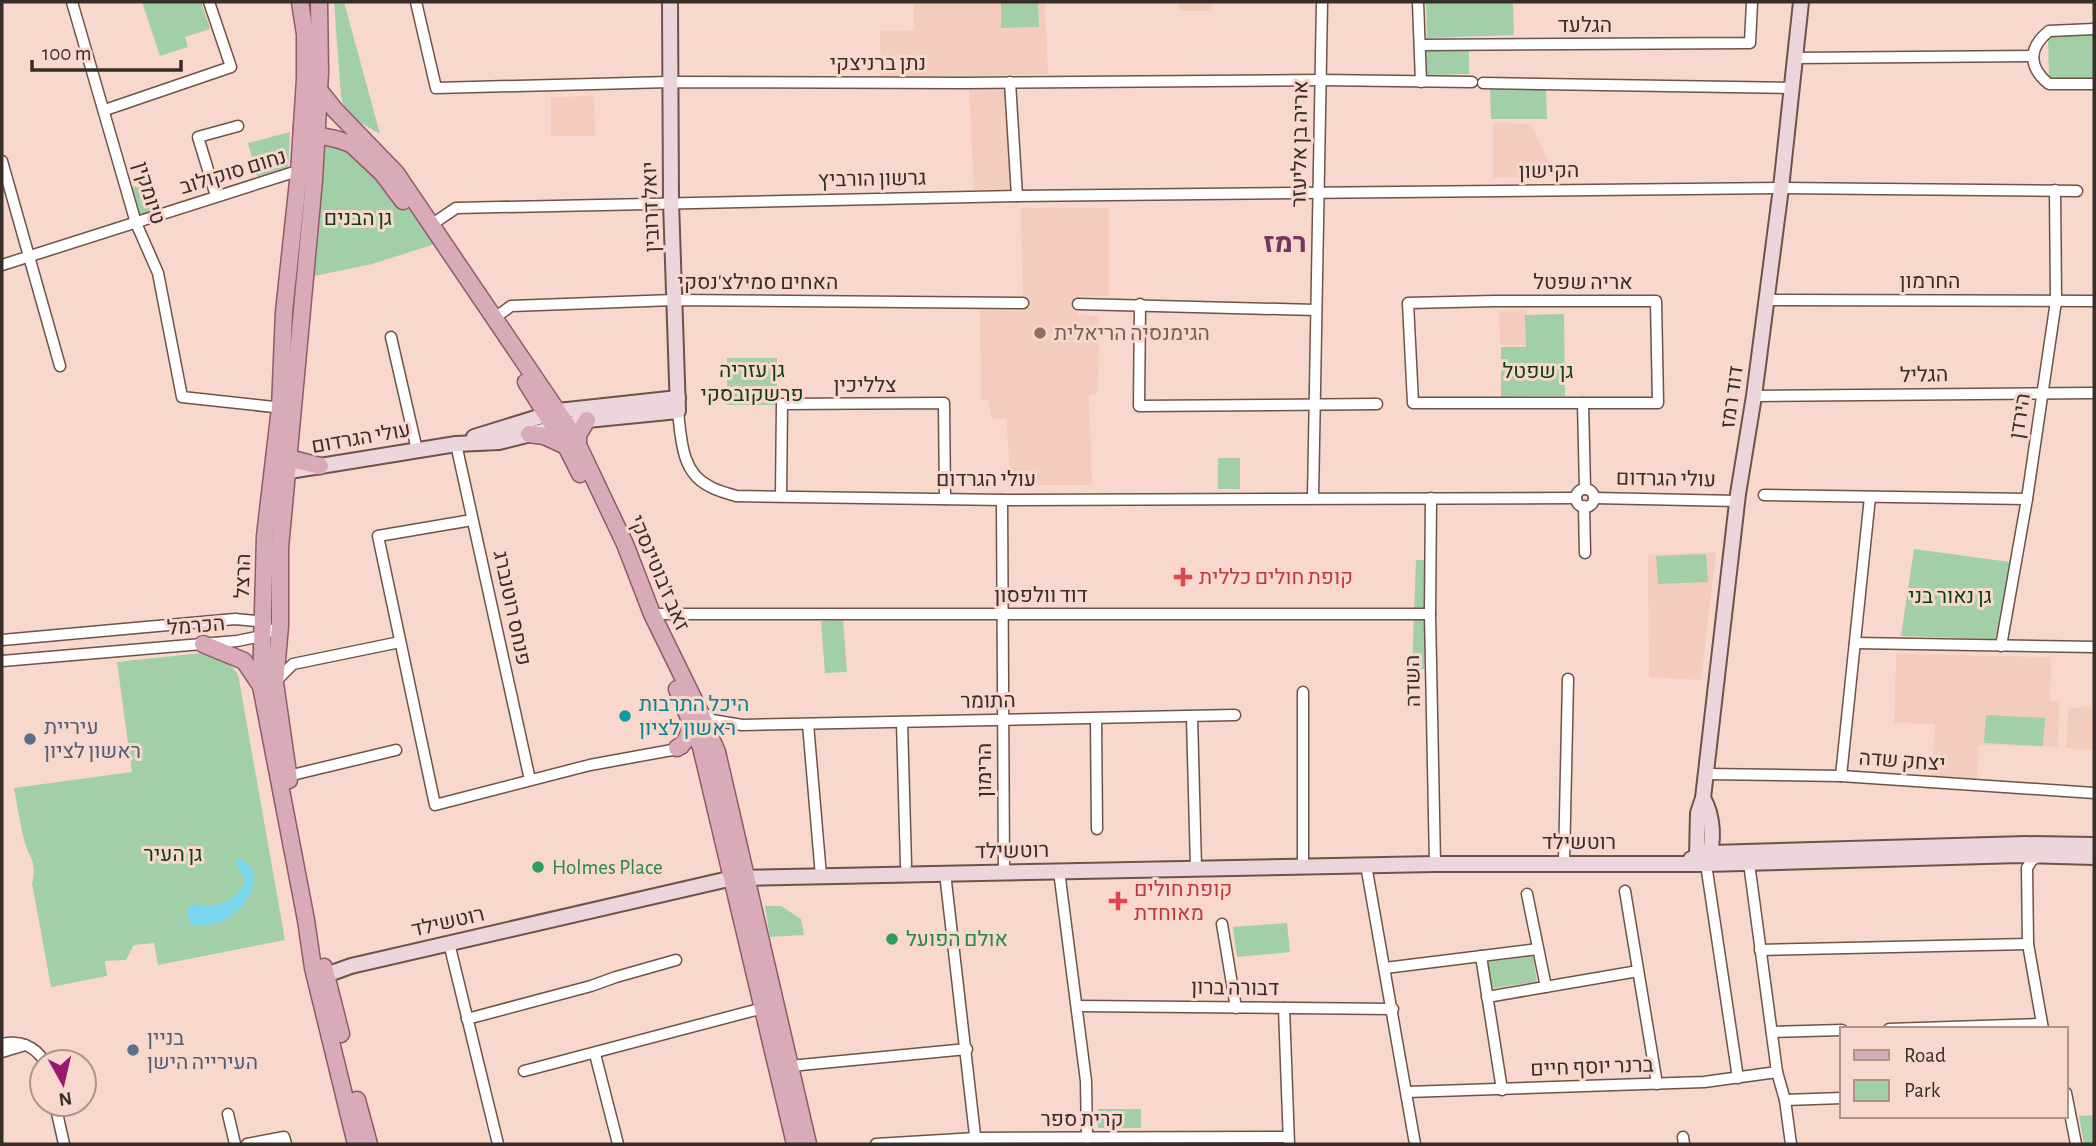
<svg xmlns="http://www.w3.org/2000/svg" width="2096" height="1146" font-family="'Alegreya Sans',Heebo,sans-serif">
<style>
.built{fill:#f3ccbd}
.green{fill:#a2cfa8}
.water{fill:#77d5ee}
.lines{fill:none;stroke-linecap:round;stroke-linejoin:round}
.street-casing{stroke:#6e5349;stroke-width:13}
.secondary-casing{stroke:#6e5349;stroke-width:18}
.primary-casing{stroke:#915a67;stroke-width:19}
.street{stroke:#fff;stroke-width:10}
.secondary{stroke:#ecd5db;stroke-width:14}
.primary{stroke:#d9aab8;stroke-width:16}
.education-dot{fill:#8d6e63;stroke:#f8d8cc;stroke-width:2.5}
.health-dot{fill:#e0444e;stroke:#f8d8cc;stroke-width:2.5}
.culture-dot{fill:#0f9aa8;stroke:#f8d8cc;stroke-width:2.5}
.service-dot{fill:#5c6f8a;stroke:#f8d8cc;stroke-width:2.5}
.leisure-dot{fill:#2e9e5b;stroke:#f8d8cc;stroke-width:2.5}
.labels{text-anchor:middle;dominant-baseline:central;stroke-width:6;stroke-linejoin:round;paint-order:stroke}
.street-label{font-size:21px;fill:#392d29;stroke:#f8d8cc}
.park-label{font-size:21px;fill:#0e3c1b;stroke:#f8d8cc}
.education-label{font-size:21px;fill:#785e54;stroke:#f8d8cc;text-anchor:start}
.health-label{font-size:21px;fill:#be3a42;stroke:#f8d8cc;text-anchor:start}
.culture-label{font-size:21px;fill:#0d838f;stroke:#f8d8cc;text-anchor:start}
.service-label{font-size:21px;fill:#4e5e75;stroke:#f8d8cc;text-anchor:start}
.leisure-label{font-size:21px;fill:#27864d;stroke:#f8d8cc;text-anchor:start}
.district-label{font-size:28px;font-weight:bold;fill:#74365b;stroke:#f8d8cc}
</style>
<rect width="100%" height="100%" fill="#f8d8cc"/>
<g class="built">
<path d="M 914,2 L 1045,2 L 1048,74 L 881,78 L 880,31 L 914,30 Z"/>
<rect x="1179" y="2" width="33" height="9"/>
<path d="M 969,89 L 1005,89 L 1011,189 L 974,190 Z"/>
<path d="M 594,96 L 595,136 L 551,136 L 551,97 Z"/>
<path d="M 1493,123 L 1531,124 L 1555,176 L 1493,178 Z"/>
<path d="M 1021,208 L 1109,208 L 1109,296 L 1079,296 L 1078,315 L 1099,316 L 1098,393 L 1089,395 L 1092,485 L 1011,485 L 1006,418 L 991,419 L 989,400 L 981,400 L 980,310 L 1023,311 Z"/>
<path d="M 1526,310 L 1526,345 L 1500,345 L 1499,311 Z"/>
<path d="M 1716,552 L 1701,680 L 1649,677 L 1648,555 Z"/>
<path d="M 1896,654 L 2051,657 L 2050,701 L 2059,702 L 2058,747 L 1979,745 L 1977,781 L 1932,776 L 1935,724 L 1894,723 Z"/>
<path d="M 2094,707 L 2094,750 L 2066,748 L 2068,708 Z"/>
</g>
<g class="green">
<path d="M 142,2 L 201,2 L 210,29 L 185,37 L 188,47 L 160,56 Z"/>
<path d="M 334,2 L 344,2 L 380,134 L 346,114 L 341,96 Z"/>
<path d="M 1001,2 L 1038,2 L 1039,27 L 1001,28 Z"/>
<path d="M 1426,2 L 1513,2 L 1514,35 L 1427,38 Z"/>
<path d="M 2048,34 L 2094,34 L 2094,80 L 2049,80 Z"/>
<path d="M 1469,50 L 1469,74 L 1427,75 L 1426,51 Z"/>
<path d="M 1490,89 L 1546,90 L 1547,119 L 1491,119 Z"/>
<path d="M 290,132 L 288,171 L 258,180 L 248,143 Z"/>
<path d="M 351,144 L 390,183 L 435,244 L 372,264 L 305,278 L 315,155 L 325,147 Z"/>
<path d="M 126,186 C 150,187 154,191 165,213 L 136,223 Z"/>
<path d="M 1564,314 L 1565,396 L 1501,397 L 1501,347 L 1526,347 L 1525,315 Z"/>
<rect x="727" y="358" width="50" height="47"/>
<rect x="1218" y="458" width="22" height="31"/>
<path d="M 1914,549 L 2010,562 L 1995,639 L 1901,636 Z"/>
<path d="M 1706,554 L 1708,582 L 1658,584 L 1656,556 Z"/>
<path d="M 1416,560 L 1426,560 L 1424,669 L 1412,669 Z"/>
<path d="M 843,620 L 847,672 L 825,673 L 821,621 Z"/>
<path d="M 202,653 L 230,665 L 238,674 L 285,940 L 158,965 L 154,943 L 134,945 L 126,960 L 105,961 L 107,976 L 51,987 L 32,883 C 38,860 28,858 24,839 C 20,823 17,805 14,788 L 132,772 L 117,662 Z"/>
<path d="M 1986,715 L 2045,718 L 2043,746 L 1984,743 Z"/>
<path d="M 765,906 L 781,906 L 801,919 L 804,935 L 770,937 Z"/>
<path d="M 1287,923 L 1290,952 L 1237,957 L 1233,927 Z"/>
<path d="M 1533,956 L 1537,982 L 1492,988 L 1488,962 Z"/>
<rect x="1098" y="1109" width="43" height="19"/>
<path d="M 2094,1115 L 2094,1144 L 2084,1144 L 2079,1116 Z"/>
</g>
<path class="water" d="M 239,858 C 279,876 229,940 189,923 L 187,910 L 192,904 C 216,909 235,904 246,880 L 235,862 Z"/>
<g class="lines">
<g class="street-casing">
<g id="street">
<path d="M 72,2 L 136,223 L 158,273 L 182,397 L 283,408"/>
<path d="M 416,2 L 436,88 L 669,82 L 963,83 L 1320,80 L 1472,82"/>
<path d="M 1418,2 L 1421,82"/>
<path d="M 2094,29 L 2049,31 C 2029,47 2027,66 2049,84 L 2094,84"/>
<path d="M 1420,45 L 1750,43 L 1752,2"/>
<path d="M 1795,58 L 2033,56"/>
<path d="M 1010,82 L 1017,196"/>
<path d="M 1483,83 L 1791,88"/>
<path d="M 105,110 L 231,67 L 209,2"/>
<path d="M 2,161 L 60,366"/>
<path d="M 216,196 L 198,137 L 238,126"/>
<path d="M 431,225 L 456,208 L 1017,196 L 1781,188 L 2077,191"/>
<path d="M 2,265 L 291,173 L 302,172"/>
<path d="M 1767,300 L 2094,301"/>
<path d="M 1495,301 L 1656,301 L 1658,403 L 1413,403 L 1408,303 Z"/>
<path d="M 1078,304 L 1316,310"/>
<path d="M 1140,304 L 1139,406 L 1377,404"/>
<path d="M 496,317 L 511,306 L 674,300 L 1023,303"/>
<path d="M 391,337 L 417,450"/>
<path d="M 1754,396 L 2094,393"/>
<path d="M 1583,403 L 1585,489"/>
<path d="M 678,411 C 681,438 681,472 709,486 C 717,491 727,493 736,496 L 1005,500 L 1576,498"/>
<path d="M 456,444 L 530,780"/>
<circle cx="1585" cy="498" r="9"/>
<path d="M 1764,495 L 2027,499"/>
<path d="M 781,496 L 782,404 L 944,403 L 945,499"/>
<path d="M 1313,498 L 1322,2"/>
<path d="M 1431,498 L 1430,614 L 1435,864"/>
<path d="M 1594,498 L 1737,501"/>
<path d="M 1002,500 L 1004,872"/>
<path d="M 1584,506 L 1585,553"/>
<path d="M 472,520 L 378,536 L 435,805 L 590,765 L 683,748"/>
<path d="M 652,614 L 1430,614"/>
<path d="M 2,640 L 235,619 L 266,622"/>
<path d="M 1855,643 L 2094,647"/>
<path d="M 2001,646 L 2027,499 L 2056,301 L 2055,190"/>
<path d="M 2,661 L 237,641 L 261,636 L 280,626"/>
<path d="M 275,682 L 293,664 L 400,642"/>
<path d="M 1303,692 L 1303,866"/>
<path d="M 704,713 L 712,720 L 742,725 L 1235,715"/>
<path d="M 1192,717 L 1196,868"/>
<path d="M 1096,719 L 1097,829"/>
<path d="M 902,722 L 906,865"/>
<path d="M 808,724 L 821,876"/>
<path d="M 1706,774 L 1841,776 L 2094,793"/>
<path d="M 288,776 L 396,750"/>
<path d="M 1841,776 L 1870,497"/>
<path d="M 2040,856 L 2032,860 L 2027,868 L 2028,944 L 2043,1029"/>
<path d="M 1564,862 L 1568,679"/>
<path d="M 1749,863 L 1777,1072 L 1785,1100 L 1791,1144"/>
<path d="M 1706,864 L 1738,1078"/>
<path d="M 1366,865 L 1415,1144"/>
<path d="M 1059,871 L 1086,1081 L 1087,1138"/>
<path d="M 945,873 L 976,1144"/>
<path d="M 1625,891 L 1657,1084"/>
<path d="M 1527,894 L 1546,987"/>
<path d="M 1222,924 L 1236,1008"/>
<path d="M 449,943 L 498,1144"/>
<path d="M 1760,950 L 2028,944"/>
<path d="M 1481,956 L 1502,1090"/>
<path d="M 1385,968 L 1538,949"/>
<path d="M 1487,997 L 1638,971"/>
<path d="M 1078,1006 L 1393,1009"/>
<path d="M 1284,1008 L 1289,1144"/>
<path d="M 467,1019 L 591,986 L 616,977 L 676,960"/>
<path d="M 1889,1029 L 2041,1024"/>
<path d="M 1772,1032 L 1842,1030"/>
<path d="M 2,1044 C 20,1040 35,1046 45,1062"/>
<path d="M 2,1052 L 25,1045"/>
<path d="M 595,1054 L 618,1144"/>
<path d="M 790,1066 L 967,1049"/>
<path d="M 524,1071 L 763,1008"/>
<path d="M 1407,1092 L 1704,1082 L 1777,1072"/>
<path d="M 2066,1093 L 2076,1144"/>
<path d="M 1785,1100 L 1842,1098"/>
<path d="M 55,1104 L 64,1144"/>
<path d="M 228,1114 L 235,1144"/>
<path d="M 1683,1137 L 1684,1144"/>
<path d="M 247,1144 L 284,1137 L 286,1144"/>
<path d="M 876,1144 L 976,1138 L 1288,1137"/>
</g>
</g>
<g class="secondary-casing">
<g id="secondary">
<path d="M 474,437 L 558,411 L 678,398"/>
<path d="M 277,473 L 456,444 L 499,442 L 587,420 L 678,411 L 671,202 L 670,2"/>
<path d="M 1703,798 C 1713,815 1715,842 1707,861"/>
<path d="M 1691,859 L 1710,853 L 2025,844 L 2094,845"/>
<path d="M 1706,864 L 1697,856 L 1698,813 L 1703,798 L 1738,494 L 1754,396 L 1781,188 L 1801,2"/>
<path d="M 326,975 L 351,966 L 733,878 L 1435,864 L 1706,864 L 2020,855 L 2094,857"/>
</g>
</g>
<g class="primary-casing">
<g id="primary">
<path d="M 300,2 L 305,34 L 305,79 L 299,172 L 284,312 L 280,408 L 265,536 L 261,686 L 306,920 L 313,968 L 356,1144"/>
<path d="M 319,90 L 335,110 L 396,173 L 566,424 L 578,445 L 625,544 L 652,614 L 699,710 L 717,752 L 808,1144"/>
<path d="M 302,126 L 316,135 L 336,139 L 351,144 L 382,173 L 403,201"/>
<path d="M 526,382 L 566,446 L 580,474"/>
<path d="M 529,434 L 544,436 L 566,446"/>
<path d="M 578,445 L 578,435 L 587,420"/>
<path d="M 289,458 L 320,466"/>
<path d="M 203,644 L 244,661 L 261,686"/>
<path d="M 677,689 L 701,747 L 795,1144"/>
<path d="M 677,748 C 689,741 689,732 690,720"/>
<path d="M 289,780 L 275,683 L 280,626 L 280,548 L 314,180 L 320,72 L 319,2"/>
<path d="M 324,967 L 341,1034"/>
<path d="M 357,1100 L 369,1144"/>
</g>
</g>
<use href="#street" class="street"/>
<use href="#secondary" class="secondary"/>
<use href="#primary" class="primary"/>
</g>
<circle class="education-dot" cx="1040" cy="333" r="7"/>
<g class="health-dot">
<path d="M1179.5 566.5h7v7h7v7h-7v7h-7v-7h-7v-7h7z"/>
<path d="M1114.5 890.5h7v7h7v7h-7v7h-7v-7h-7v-7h7z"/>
</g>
<circle class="culture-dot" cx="625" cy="716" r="7"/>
<g class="service-dot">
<circle cx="30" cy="739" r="7"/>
<circle cx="133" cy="1050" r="7"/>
</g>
<g class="leisure-dot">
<circle cx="538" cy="867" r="7"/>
<circle cx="892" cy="939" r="7"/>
</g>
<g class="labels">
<g class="street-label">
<text x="1585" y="25">הגלעד</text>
<text x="878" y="63">נתן ברניצקי</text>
<text transform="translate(1300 144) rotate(-89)">אריה בן אליעזר</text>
<text transform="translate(1549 171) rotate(-1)">הקישון</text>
<text transform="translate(233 172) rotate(-17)">נחום סוקולוב</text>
<text transform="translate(872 179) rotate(-1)">גרשון הורביץ</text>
<text transform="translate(149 193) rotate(73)">טיומקין</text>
<text transform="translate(651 207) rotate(-92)">יואל דרובין</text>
<text x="1930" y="281">החרמון</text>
<text x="758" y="282">האחים סמילצ'נסקי</text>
<text x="1583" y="282">אריה שפטל</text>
<text transform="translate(1924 375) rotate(-1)">הגליל</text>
<text x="865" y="385">צלליכין</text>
<text transform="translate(1732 397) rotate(-82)">דוד רמז</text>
<text transform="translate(2020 416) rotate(-81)">הירדן</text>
<text transform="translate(361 438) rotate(-10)">עולי הגרדום</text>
<text x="986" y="479">עולי הגרדום</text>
<text transform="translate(1666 479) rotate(1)">עולי הגרדום</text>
<text transform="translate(659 573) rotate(67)">זאב ז'בוטינסקי</text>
<text transform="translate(243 576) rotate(-88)">הרצל</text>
<text x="1041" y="595">דוד וולפסון</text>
<text transform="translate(512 608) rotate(78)">פנחס רוטנברג</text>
<text transform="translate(196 626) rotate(-5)">הכרמל</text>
<text transform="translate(1413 681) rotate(-91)">השדה</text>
<text transform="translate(988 701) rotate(-1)">התומר</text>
<text transform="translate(1902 761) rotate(4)">יצחק שדה</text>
<text transform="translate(984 770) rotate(-90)">הרימון</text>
<text x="1579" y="842">רוטשילד</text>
<text transform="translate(1012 851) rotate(-1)">רוטשילד</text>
<text transform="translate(448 922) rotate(-13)">רוטשילד</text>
<text transform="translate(1235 988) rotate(1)">דבורה ברון</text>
<text transform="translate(1592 1067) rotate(-2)">ברנר יוסף חיים</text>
<text x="1082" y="1119">קרית ספר</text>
</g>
<g class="park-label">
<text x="358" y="218">גן הבנים</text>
<text x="752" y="370">גן עזריה<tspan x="752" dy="24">פרשקובסקי</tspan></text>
<text x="1538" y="371">גן שפטל</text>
<text x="1950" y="596">גן נאור בני</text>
<text x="173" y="854">גן העיר</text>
</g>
<g class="education-label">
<text x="1054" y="333">הגימנסיה הריאלית</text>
</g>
<g class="health-label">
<text x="1199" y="577">קופת חולים כללית</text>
<text x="1134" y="889">קופת חולים<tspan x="1134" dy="24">מאוחדת</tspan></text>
</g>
<g class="culture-label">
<text x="639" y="704">היכל התרבות<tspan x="639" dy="24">ראשון לציון</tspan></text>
</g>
<g class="service-label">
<text x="44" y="727">עיריית<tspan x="44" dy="24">ראשון לציון</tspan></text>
<text x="147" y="1038">בניין<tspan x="147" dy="24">העירייה הישן</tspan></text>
</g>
<g class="leisure-label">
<text x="552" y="867">Holmes Place</text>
<text x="906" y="939">אולם הפועל</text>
</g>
<g class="district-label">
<text x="1285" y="244">רמז</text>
</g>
</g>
<rect width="2096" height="1146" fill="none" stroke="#392d29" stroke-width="7"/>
<rect x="1840" y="1027" width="228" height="91" fill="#f8d8cc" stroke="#ac948b" stroke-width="2"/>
<rect x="1854" y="1050" width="35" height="10" fill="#d9aab8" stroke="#ac948b" stroke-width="2"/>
<text x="1904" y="1062" font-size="21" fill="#392d29">Road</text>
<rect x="1854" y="1080" width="35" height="21" fill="#a2cfa8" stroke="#ac948b" stroke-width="2"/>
<text x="1904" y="1097" font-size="21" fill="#392d29">Park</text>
<g transform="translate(63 1083) rotate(172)"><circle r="33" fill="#f8d8cc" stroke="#ac948b" stroke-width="2"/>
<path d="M0-5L12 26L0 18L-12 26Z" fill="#98186f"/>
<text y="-10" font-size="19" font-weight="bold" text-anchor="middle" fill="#392d29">N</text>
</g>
<path d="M32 60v10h149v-10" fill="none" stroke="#392d29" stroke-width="3.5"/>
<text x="42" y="60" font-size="21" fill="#392d29" stroke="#f8d8cc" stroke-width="5" paint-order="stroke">100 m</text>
</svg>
